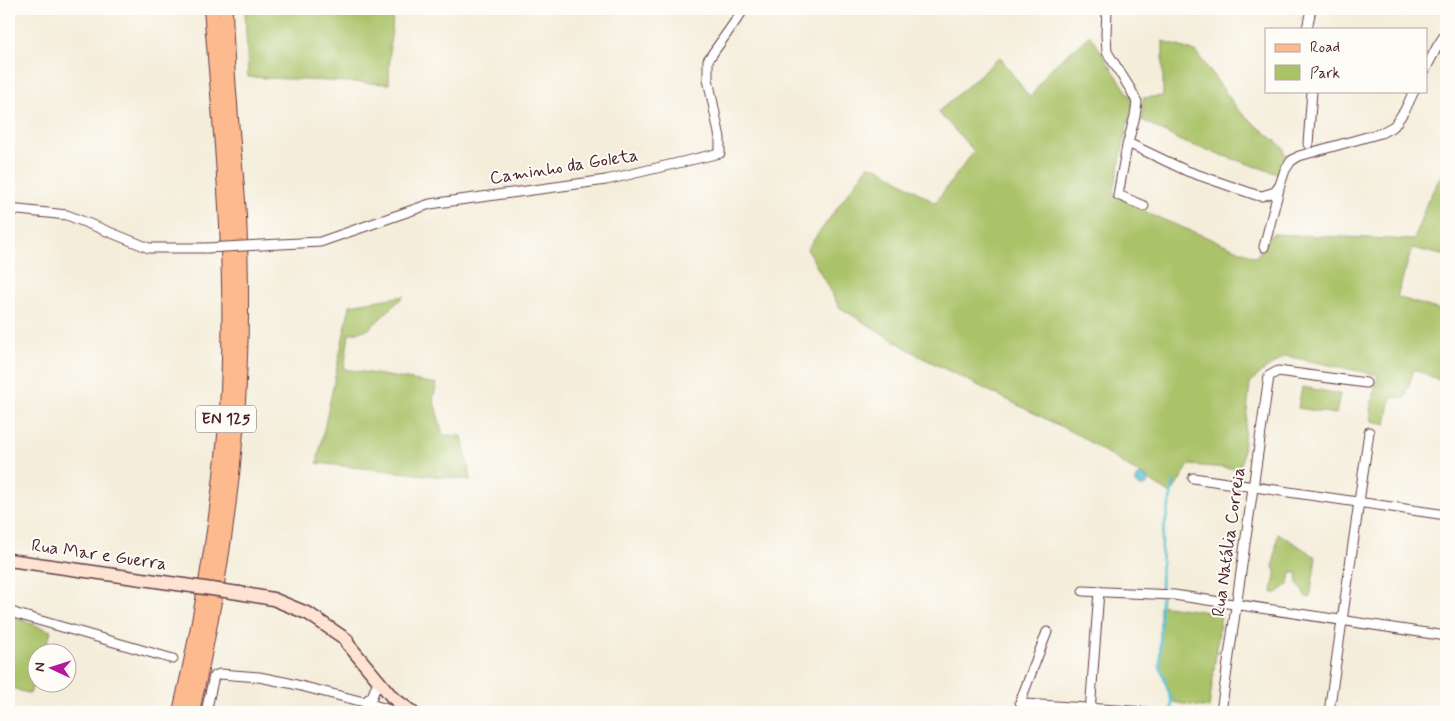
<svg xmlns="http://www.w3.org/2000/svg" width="1455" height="721" font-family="Mynerve,sans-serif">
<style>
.green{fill:#aac369;stroke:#7a714a}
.water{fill:#58c1d4;stroke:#517080}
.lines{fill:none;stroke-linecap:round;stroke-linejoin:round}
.stream{stroke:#58c1d4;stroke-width:2.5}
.street-casing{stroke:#643e45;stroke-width:11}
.secondary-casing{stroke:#643e45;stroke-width:15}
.primary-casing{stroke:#643e45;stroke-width:16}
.street{stroke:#fff;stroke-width:9}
.secondary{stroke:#fee3d2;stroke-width:12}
.primary{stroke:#fcba8e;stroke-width:14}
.street-bridge-casing{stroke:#643e45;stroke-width:11;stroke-linecap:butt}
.secondary-bridge-casing{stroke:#643e45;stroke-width:15;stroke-linecap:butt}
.street-bridge{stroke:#fff;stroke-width:9}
.secondary-bridge{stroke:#fee3d2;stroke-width:12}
.labels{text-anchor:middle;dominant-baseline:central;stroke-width:4;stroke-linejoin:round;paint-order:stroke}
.shield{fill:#fdfcf7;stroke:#806168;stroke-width:1}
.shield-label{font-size:16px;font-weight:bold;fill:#4a1f2b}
.street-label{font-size:18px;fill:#4a1f2b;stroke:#fdfcf7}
</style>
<rect width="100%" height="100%" fill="#fdfcf7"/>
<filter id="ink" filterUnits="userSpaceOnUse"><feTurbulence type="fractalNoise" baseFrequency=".02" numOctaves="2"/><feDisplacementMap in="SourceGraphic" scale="10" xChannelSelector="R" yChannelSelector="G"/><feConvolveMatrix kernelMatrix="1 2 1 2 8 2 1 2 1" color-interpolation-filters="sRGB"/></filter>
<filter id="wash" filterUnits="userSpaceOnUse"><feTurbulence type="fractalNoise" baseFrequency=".0096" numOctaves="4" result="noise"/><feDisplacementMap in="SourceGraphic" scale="20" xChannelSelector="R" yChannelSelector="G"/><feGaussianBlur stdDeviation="1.12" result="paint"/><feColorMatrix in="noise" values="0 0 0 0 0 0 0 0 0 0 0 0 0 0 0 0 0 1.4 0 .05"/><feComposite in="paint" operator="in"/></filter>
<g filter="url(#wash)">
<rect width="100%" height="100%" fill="#f4edda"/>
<g class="green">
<path d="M 245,9 L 394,9 L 390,46 L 389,84 L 248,77 Z"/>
<path d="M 1090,35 L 1133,101 L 1113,194 L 1154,216 L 1256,257 L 1272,234 L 1414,240 L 1427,202 L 1446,166 L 1446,256 L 1412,248 L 1397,297 L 1446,312 L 1446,383 L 1414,369 L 1405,398 L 1391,397 L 1386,424 L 1372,421 L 1370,409 L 1378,375 L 1286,356 L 1264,370 L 1250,383 L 1241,469 L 1189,465 L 1171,494 L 1080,436 L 921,357 L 839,307 L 807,249 L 868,166 L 879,168 L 935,203 L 974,151 L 938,112 L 1000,57 L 1030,98 L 1049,70 Z"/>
<path d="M 1163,41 L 1196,52 L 1239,111 L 1284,148 L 1284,154 L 1289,155 L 1278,174 L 1183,142 L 1142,120 L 1143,98 L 1163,96 Z"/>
<path d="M 404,296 L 369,329 L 349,334 L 344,369 L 437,384 L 433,398 L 443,435 L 462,436 L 471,480 L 317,463 L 350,305 Z"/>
<path d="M 1302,387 L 1340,394 L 1336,414 L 1298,408 Z"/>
<path d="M 1278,533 L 1316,557 L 1310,598 L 1306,597 L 1297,583 L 1298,573 L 1291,573 L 1289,584 L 1277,593 L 1272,593 L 1276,569 L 1273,568 Z"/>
<path d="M 1160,605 L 1221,614 L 1209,708 L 1172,702 L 1160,666 Z"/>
<path d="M 9,615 L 51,631 L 44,653 L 38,654 L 37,672 L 30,694 L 9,687 Z"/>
</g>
<circle class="water" cx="1142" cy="481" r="6"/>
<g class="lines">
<g class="stream">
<path d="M 1161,592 L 1162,538 L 1174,482"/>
<path d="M 1161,597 L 1160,666 L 1172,702 L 1171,712"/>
</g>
</g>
</g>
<g filter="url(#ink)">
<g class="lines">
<g class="street-casing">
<g id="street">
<path d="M 1107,9 L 1106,34 L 1107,52 L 1131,90 L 1137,102 L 1135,116 L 1127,146 L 1118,195 L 1144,206"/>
<path d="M 1307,29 L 1311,9"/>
<path d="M 1426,68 L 1437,47 L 1446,33"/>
<path d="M 1128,143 L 1187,171 L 1256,195 L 1262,196 L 1275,192 L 1280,185 L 1285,170 L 1291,161 L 1299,156 L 1381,133 L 1394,126 L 1405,110 L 1414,91"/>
<path d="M 1308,144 L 1312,91"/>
<path d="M 9,209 L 67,215 L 149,248 L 207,248"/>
<path d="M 261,245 L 320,242 L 430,204 L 606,180 L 720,153 L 720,138 L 708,79 L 708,60 L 744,9"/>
<path d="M 1264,247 L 1279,189"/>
<path d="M 1193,478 L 1446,515"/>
<path d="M 1083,591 L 1174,595 L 1446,636"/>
<path d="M 9,611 L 17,614 L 173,659"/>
<path d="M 1047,632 L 1020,702 L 1025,704 L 1146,712"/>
<path d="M 364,702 L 396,712"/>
<path d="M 206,712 L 214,676 L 220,674 L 259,677 L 289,683 L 364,702 L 372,697 L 378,681"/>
<path d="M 1090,712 L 1099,591"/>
<path d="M 1221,712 L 1269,376 L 1278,371 L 1366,383"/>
<path d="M 1329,712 L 1369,432"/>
</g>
</g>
<g class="secondary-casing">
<g id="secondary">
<path d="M 9,560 L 184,585"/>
<path d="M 239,593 L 273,599 L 309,614 L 347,640 L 347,643 L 392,697 L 412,712"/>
</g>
</g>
<g class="primary-casing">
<g id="primary">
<path d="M 180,712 C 203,612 220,512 227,409 C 235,276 222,142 211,9"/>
<path d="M 192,712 C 218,595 237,477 240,356 C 242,310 241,263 239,216 C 237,179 232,141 230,103 C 227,72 226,40 225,9"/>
</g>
</g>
<use href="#street" class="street"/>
<use href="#secondary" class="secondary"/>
<use href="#primary" class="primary"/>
<g class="street-bridge-casing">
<path id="street-bridge" d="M 207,248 L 261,245"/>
</g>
<g class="secondary-bridge-casing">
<path id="secondary-bridge" d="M 184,585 L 239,593"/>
</g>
<use href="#street-bridge" class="street-bridge"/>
<use href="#secondary-bridge" class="secondary-bridge"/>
</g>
</g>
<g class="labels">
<rect class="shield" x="196" y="405.5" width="60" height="27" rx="4"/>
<g class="shield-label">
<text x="226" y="419">EN 125</text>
</g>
<g class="street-label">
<text transform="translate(564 167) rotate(-9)">Caminho da Goleta</text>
<text transform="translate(1229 542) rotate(-82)">Rua Natália Correia</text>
<text transform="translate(99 555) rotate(8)">Rua Mar e Guerra</text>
</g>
</g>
<rect width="1455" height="721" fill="none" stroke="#fdfcf7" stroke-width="30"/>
<rect x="1265" y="28" width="162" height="65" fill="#fdfcf7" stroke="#b5a4a5"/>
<rect x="1275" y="44" width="25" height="8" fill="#fcba8e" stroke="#b5a4a5"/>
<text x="1310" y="52" font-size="15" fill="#4a1f2b">Road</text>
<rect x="1275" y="65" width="25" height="15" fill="#aac369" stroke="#b5a4a5"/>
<text x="1310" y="78" font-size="15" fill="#4a1f2b">Park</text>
<g transform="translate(52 668) rotate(274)"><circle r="24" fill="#fdfcf7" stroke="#b5a4a5"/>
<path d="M0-4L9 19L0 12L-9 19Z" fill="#b5179e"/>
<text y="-8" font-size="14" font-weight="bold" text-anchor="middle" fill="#4a1f2b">N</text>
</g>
</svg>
